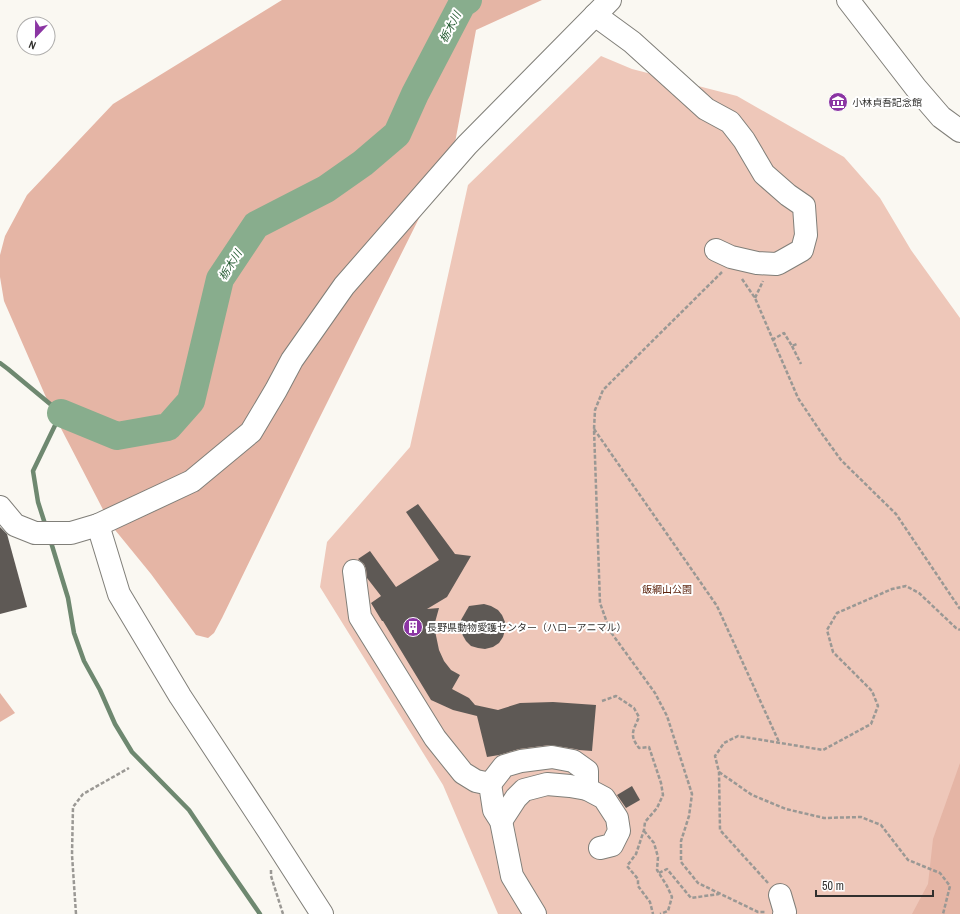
<svg xmlns="http://www.w3.org/2000/svg" width="960" height="914" font-family="'Archivo Narrow','Noto Sans JP',sans-serif">
<style>
.green{fill:#eec7b9}
.forest{fill:#e5b5a5}
.lines{fill:none;stroke-linecap:round;stroke-linejoin:round}
.stream{stroke:#6e8870;stroke-width:4.5}
.river{stroke:#88ad8d;stroke-width:28}
.building{fill:#5e5955}
.minor-casing{stroke:#807f79;stroke-width:24}
.path{stroke:#9a9894;stroke-width:2.5;stroke-dasharray:4 2;stroke-linecap:butt}
.minor{stroke:#fff;stroke-width:22}
.labels{text-anchor:middle;dominant-baseline:central;stroke-width:4;stroke-linejoin:round;paint-order:stroke}
.poi-label{font-size:10px;fill:#31302e;stroke:#fff;text-anchor:start}
.park-label{font-size:10px;fill:#591f09;stroke:#fff}
.water-label{font-size:11px;font-style:italic;fill:#235a30;stroke:#fff}
</style>
<rect width="100%" height="100%" fill="#faf8f2"/>
<path class="green" d="M 601,56 L 632,69 L 737,96 L 844,157 L 880,198 L 911,250 L 960,318 L 960,914 L 498,914 L 443,785 L 320,587 L 327,542 L 410,447 L 468,185 Z"/>
<g class="forest">
<path d="M 282,0 L 542,0 L 476,30 L 454,148 L 311,435 L 222,618 L 214,633 L 208,638 L 196,635 L 151,574 L 111,525 L 52,411 L 4,301 L 0,277 L 0,255 L 5,236 L 27,195 L 113,104 Z"/>
<path d="M 0,693 L 15,713 L 0,722 Z"/>
<path d="M 960,763 L 960,914 L 912,914 L 928,884 L 933,839 Z"/>
</g>
<g class="lines">
<g class="stream">
<path d="M 0,363 L 8,369 L 61,413 L 33,471 L 38,502 L 46,527"/>
<path d="M 50,539 L 68,598 L 74,633 L 84,661 L 100,690 L 115,724 L 132,752 L 189,810 L 222,859 L 260,914"/>
</g>
<path class="river" d="M 61,413 L 117,436 L 168,427 L 191,401 L 220,279 L 256,225 L 326,189 L 363,163 L 397,134 L 415,94 L 462,4 L 468,0"/>
</g>
<g class="building">
<path d="M 418,504 L 455,554 L 471,556 L 447,597 L 427,609 L 439,608 L 434,626 L 439,650 L 444,661 L 451,670 L 460,675 L 452,689 L 469,698 L 475,705 L 498,710 L 520,703 L 553,702 L 596,705 L 592,751 L 579,750 L 575,749 L 550,745 L 519,749 L 499,755 L 487,757 L 477,716 L 453,710 L 431,700 L 383,621 L 382,621 L 371,603 L 381,596 L 367,578 L 366,569 L 364,564 L 358,559 L 370,551 L 396,587 L 439,560 L 406,512 Z"/>
<path d="M 0,527 L 7,534 L 27,607 L 0,614 Z"/>
<path d="M 484,604 L 491,606 L 498,610 L 502,615 L 505,622 L 505,630 L 503,637 L 499,643 L 493,647 L 485,649 L 478,648 L 471,646 L 466,641 L 462,634 L 460,627 L 461,620 L 469,606 Z"/>
<path d="M 632,786 L 640,800 L 626,808 L 617,795 Z"/>
</g>
<g class="lines">
<g class="minor-casing">
<g id="minor">
<path d="M 848,0 L 916,88 L 941,117 L 960,131"/>
<path d="M 595,15 L 632,42 L 706,109 L 730,122 L 744,140 L 764,174 L 788,195 L 804,206 L 806,235 L 802,250 L 779,263 L 776,264 L 757,263 L 731,257 L 716,250"/>
<path d="M 0,507 L 15,525 L 35,533 L 71,533 L 98,525 L 192,481 L 251,432 L 276,390 L 292,360 L 344,286 L 467,145 L 610,0"/>
<path d="M 98,525 L 119,594 L 180,696 L 268,830 L 322,914"/>
<path d="M 354,571 L 360,617 L 435,738 L 463,773 L 476,781 L 490,784 L 494,810 L 501,821 L 512,876 L 535,914"/>
<path d="M 490,784 L 504,766 L 521,761 L 552,757 L 573,761 L 587,771 L 587,789"/>
<path d="M 501,821 L 516,798 L 524,790 L 547,784 L 570,786 L 587,789 L 604,798 L 617,818 L 619,831 L 612,845 L 600,848"/>
<path d="M 780,895 L 785,912 L 784,914"/>
</g>
</g>
<g class="path">
<path d="M 722,272 L 603,390 L 595,410 L 594,429 L 600,603 L 610,631 L 655,693 L 667,716 L 692,794 L 689,816 L 681,841 L 681,862 L 698,883 L 758,912 L 766,912"/>
<path d="M 742,279 L 755,298 L 798,398 L 820,431 L 841,460 L 896,514 L 960,609"/>
<path d="M 755,298 L 763,281"/>
<path d="M 772,340 L 784,333 L 792,346 L 797,344"/>
<path d="M 792,346 L 801,364"/>
<path d="M 594,429 L 717,606 L 779,742"/>
<path d="M 602,701 L 616,696 L 634,708 L 639,717 C 633,731 629,735 639,748 L 649,747 L 661,783 L 663,795 L 657,808 L 645,822 L 644,830 L 636,854 L 627,866 L 638,879 L 638,886 L 650,902 L 653,914"/>
<path d="M 719,772 L 752,795 L 786,809 L 824,818 L 861,817 L 881,825 L 908,860 L 940,873 L 950,886 L 943,914"/>
<path d="M 644,831 L 654,843 L 658,857 L 657,870 L 667,886 L 672,897 L 668,911 L 660,914"/>
<path d="M 271,870 L 271,876 L 283,914"/>
<path d="M 659,873 L 667,869 L 691,898 L 719,894"/>
<path d="M 768,883 L 720,830 L 719,772 L 715,756 L 724,743 L 738,736 L 823,750 L 871,724 L 878,706 L 872,691 L 833,652 L 827,630 L 837,613 L 892,589 L 906,586 L 919,593 L 956,628 L 960,630"/>
<path d="M 76,914 L 72,855 L 73,807 L 83,794 L 129,768"/>
</g>
<use href="#minor" class="minor"/>
</g>
<defs>
<g id="museum-disc" transform="scale(1)"><circle r="9.5" fill="#8b35a3" stroke="#fff"/><path d="M0-6L6-3V-2H-6V-3ZM-5-1h2V3h-2ZM-1-1h2V3h-2ZM3-1h2V3H3ZM-6 4H6V6H-6Z" fill="#fff"/></g>
<g id="building-disc" transform="scale(1)"><circle r="9.5" fill="#8b35a3" stroke="#fff"/><path d="M-4-6H4V6H1V3H-1V6H-4ZM-2.5-4.3h1.7v1.8h-1.7ZM.8-4.3h1.7v1.8H.8ZM-2.5-1h1.7V.8h-1.7ZM.8-1h1.7V.8H.8Z" fill="#fff"/></g>
</defs>
<g fill-rule="evenodd">
<use href="#museum-disc" x="838" y="102"/>
<use href="#building-disc" x="413" y="627"/>
</g>
<g class="labels">
<g class="poi-label">
<text x="852" y="102">小林貞吾記念館</text>
<text x="427" y="627">長野県動物愛護センター（ハローアニマル）</text>
</g>
<g class="park-label">
<text x="667" y="589">飯綱山公園</text>
</g>
<g class="water-label">
<text transform="translate(450 27) rotate(-62)">栃木川</text>
<text transform="translate(230 265) rotate(-58)">栃木川</text>
</g>
</g>
<g transform="translate(36 36) rotate(202)"><circle r="19" fill="#ffffff" stroke="#adacab"/>
<path d="M0-3L7 15L0 10L-7 15Z" fill="#8b35a3"/>
<text y="-6" font-size="11" font-weight="bold" text-anchor="middle" fill="#31302e">N</text>
</g>
<path d="M816 890v6h117v-6" fill="none" stroke="#31302e" stroke-width="2"/>
<text x="822" y="890" font-size="12" fill="#31302e" stroke="#ffffff" stroke-width="3" paint-order="stroke">50 m</text>
</svg>
